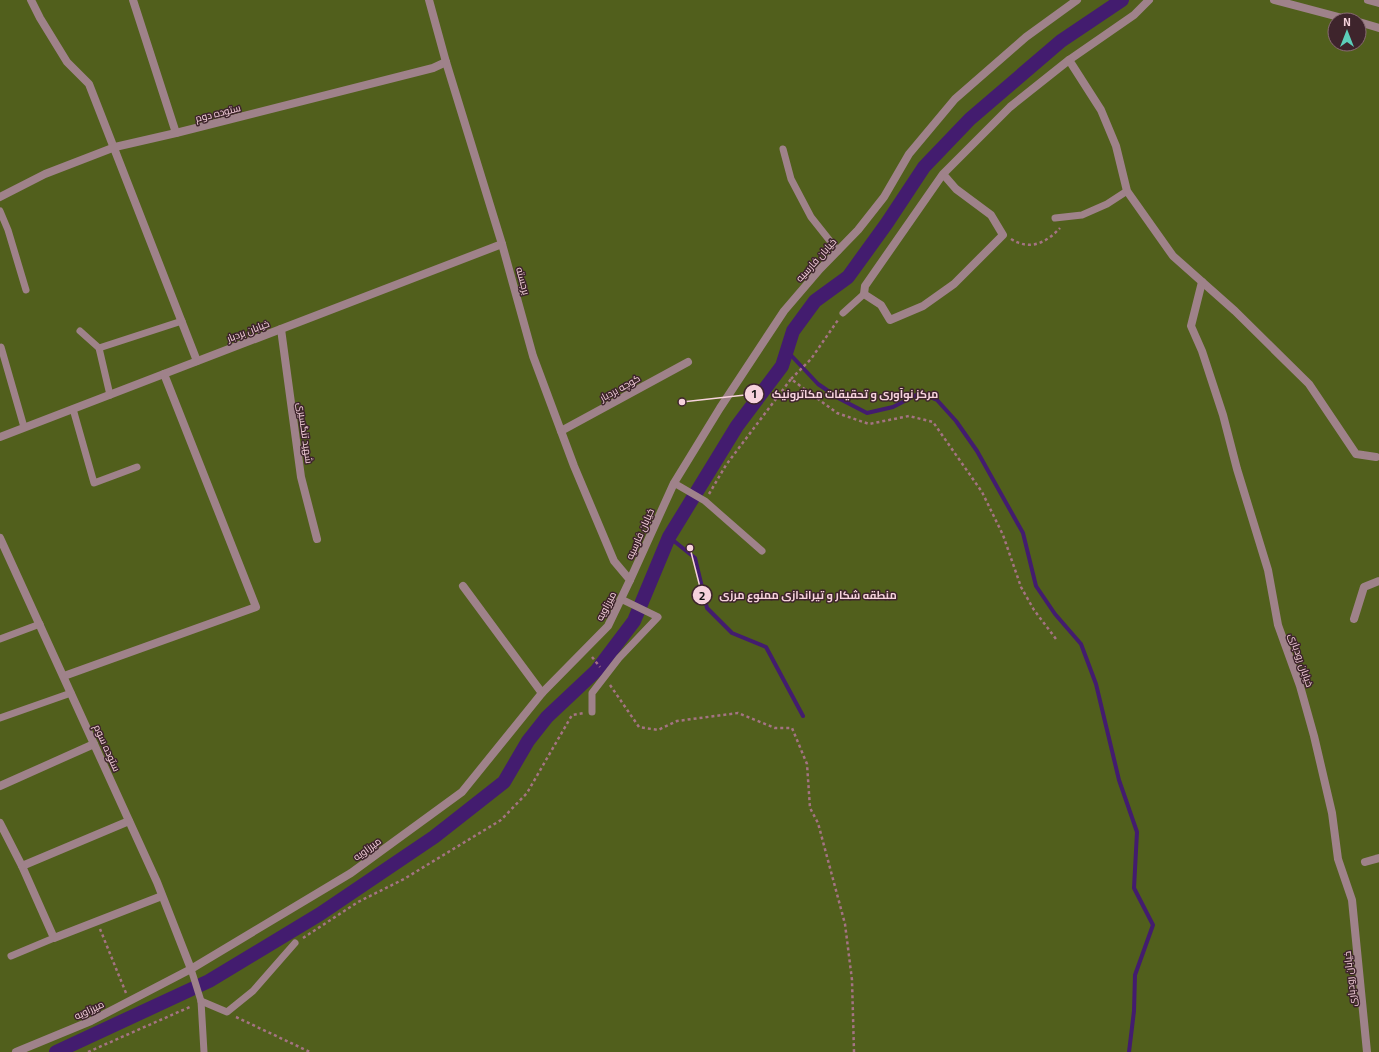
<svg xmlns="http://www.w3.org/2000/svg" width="1379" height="1052" font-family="Georgia,Cairo,serif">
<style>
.green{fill:#515f1c;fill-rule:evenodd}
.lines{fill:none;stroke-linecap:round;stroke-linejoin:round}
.stream{stroke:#431c6f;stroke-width:4}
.canal{stroke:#431c6f;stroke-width:14}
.path{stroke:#a47383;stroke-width:2.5;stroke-dasharray:3 3;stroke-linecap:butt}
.service{stroke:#9f828a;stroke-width:7}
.minor{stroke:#9f828a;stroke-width:8}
.tertiary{stroke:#9f828a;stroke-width:8}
.labels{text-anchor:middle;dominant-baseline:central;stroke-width:3;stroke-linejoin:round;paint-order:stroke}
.street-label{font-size:10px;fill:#f6d2dc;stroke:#3e242c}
.leader{fill:none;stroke:#f6d2dc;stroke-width:1.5}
.callout-dot{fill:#f6d2dc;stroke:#3e242c;stroke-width:1.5}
.mark-label{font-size:12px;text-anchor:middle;font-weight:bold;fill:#111}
.callout-label{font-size:11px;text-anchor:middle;font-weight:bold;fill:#f6d2dc;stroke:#3e242c;stroke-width:3;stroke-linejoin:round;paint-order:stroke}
</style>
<rect width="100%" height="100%" fill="#6a3144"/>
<path class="green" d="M 0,0 L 1379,0 L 1379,1052 L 0,1052 ZM 1335,20 L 1359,20 L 1359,44 L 1335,44 Z"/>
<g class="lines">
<g class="stream">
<path d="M 787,351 L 818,384 L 840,399 L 867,413 L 893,407 L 920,393 L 937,400 L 956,421 L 977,451 L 1023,533 L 1036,586 L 1055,614 L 1081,644 L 1096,684 L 1119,780 L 1137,832 L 1134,888 L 1153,925 L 1135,975 L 1134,1011 L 1129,1052"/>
<path d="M 669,537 L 695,558 L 707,608 L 732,633 L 766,647 L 803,716"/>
</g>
<path class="canal" d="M 56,1052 L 209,981 L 320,914 L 434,837 L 504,782 L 528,741 L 547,717 L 597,670 L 634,621 L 669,537 L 737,426 L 782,366 L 793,331 L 815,301 L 848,277 L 887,223 L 924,167 L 970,119 L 1061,41 L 1122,0"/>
<g class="path">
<path d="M 1011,239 C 1030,251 1046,243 1060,228"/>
<path d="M 791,379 L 811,359 L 838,320"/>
<path d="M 709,494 L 726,465 L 791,379 L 837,413 L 869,424 L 909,416 L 933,422 L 982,492 L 1003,535 L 1021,587 L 1034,610 L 1056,639"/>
<path d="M 592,657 L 600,667"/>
<path d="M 610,685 L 639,727 L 658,730 L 677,721 L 738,713 L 775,728 L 792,728 L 807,764 L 810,808 L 818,823 L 845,924 L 852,980 L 854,1052"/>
<path d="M 100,929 L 126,993"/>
<path d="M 303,938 L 358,902 L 404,879 L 501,820 L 527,793 L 572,715 L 584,713"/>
<path d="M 236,1017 L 310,1052"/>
<path d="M 88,1052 L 192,1006"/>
</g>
<g class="service">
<path d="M 783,149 L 791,179 L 811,217 L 838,251"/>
<path d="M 0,211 L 8,230 L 26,290"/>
<path d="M 1055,218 L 1082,215 L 1107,204 L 1127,191"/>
<path d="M 843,313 L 864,294"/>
<path d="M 80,331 L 99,348 L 110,395"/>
<path d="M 1,347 L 24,427"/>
<path d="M 99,348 L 182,321"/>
<path d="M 73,409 L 94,483 L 137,467"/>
<path d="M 674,483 L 705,501 L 762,551"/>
<path d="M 0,639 L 40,624"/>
<path d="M 592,712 L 592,693 L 619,658 L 658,617 L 621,599"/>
<path d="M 0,718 L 71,693"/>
<path d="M 11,956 L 54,938"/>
<path d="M 191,969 L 201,1001 L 204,1052"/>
<path d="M 201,1001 L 227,1012 L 253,991 L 295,943"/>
</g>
<g class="minor">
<path d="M 31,0 L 40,18 L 67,62 L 89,84 L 197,361"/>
<path d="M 133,0 L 176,133"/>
<path d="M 1149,0 L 1134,15 L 1069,60 L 1101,110 L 1116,146 L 1127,191 L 1173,256 L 1235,311 L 1309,384 L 1356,454 L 1376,457"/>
<path d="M 943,174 L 956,189 L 991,215 L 1003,235 L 954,284 L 923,306 L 890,320 L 881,305 L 864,294 L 865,286 L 943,174 L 1010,107 L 1069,60"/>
<path d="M 0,197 L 45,174 L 115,147 L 176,133 L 433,68 L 446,62"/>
<path d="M 1202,282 L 1191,326 L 1202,351 L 1223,415 L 1237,469 L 1268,570 L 1278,625 L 1300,686 L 1314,736 L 1332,813 L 1338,859 L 1352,900 L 1367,1052"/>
<path d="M 281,329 L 301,477 L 317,539"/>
<path d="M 561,431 L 688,362"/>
<path d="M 0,437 L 502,244"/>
<path d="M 0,538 L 157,882 L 191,969"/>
<path d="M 630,580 L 674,483 L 720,408 L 784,311 L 820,269 L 858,230 L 884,197 L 909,154 L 955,99 L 1026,37 L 1077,0"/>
<path d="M 463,586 L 542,693"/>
<path d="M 1354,619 L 1364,587 L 1379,581"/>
<path d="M 64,676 L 256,607 L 164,374"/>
<path d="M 0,786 L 94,744"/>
<path d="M 129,821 L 22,866 L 54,938 L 162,896"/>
<path d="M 0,823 L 22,866"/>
<path d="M 1365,862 L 1379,858"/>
<path d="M 16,1052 L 91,1021 L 191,969 L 351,873 L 462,792 L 542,693 L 608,626 L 630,580 L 614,561 L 574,466 L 533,356 L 502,244 L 446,62 L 429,0"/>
</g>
<g class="tertiary">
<path d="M 1274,0 L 1350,20"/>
<path d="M 1368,0 L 1379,3"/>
<path d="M 1359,22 L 1379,28"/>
</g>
</g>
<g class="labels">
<g class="street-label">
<text transform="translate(218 113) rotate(-14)">ستوده دوم</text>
<text transform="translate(816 260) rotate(-48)">خیابان فارسیه</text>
<text transform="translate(523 281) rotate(75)">برجسته</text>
<text transform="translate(248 331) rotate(-21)">خیابان بردبار</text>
<text transform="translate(620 388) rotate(-29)">کوچه بردبار</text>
<text transform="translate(305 433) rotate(82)">شهید تنگسیری</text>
<text transform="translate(640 534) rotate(-66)">خیابان فارسیه</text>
<text transform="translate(606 606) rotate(-62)">میرزاویه</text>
<text transform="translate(1301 660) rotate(71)">خیابان رودباری</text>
<text transform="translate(107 748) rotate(66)">ستوده سوم</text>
<text transform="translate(367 849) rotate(-36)">میرزاویه</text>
<text transform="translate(1350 979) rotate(-96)">خیابان رودباری</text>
<text transform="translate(89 1010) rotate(-25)">میرزاویه</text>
</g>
</g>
<path class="leader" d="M682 402L754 394M690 548L702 595"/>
<g class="callout-dot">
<circle cx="682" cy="402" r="4"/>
<circle cx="690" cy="548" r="4"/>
<circle cx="754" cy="394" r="10"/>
<circle cx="702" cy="595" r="10"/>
</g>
<g class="mark-label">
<text x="754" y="398">1</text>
<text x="702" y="600">2</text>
</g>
<g class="callout-label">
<text x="855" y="398">مرکز نوآوری و تحقیقات مکاترونیک</text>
<text x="808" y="599">منطقه شکار و تیراندازی ممنوع مرزی</text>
</g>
<g transform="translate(1347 32)"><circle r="19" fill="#3e242c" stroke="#886a72"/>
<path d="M0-3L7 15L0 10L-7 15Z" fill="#5cceba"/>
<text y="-6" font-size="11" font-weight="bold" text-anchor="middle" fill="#f6d2dc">N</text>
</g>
</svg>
